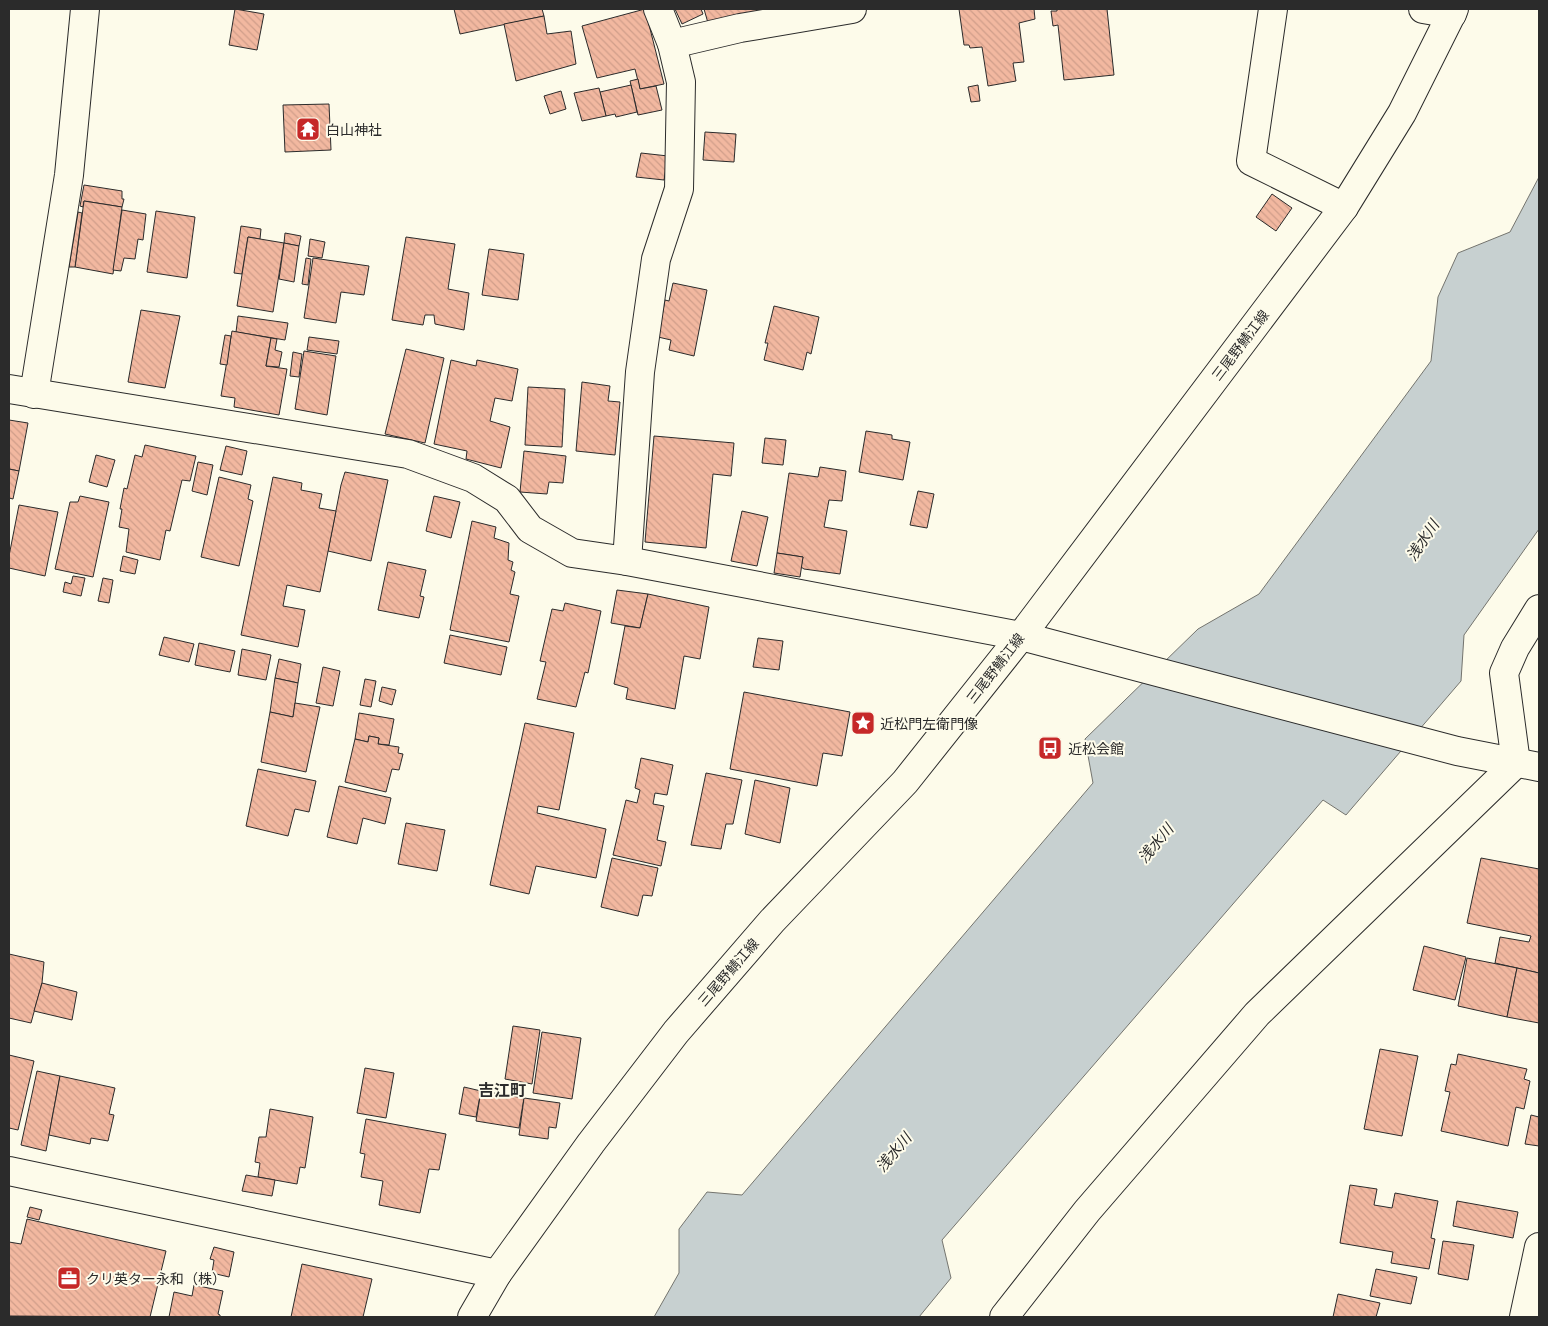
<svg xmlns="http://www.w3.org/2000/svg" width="1548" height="1326" font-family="Lato,'Noto Sans JP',sans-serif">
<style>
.water{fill:#c7d0d0;stroke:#74746e}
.building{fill:url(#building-back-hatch);stroke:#2b2b2b}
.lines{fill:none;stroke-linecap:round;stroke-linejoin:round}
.street-casing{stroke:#2b2b2b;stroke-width:30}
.secondary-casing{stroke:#2b2b2b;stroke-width:30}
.street{stroke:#fdfbea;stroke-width:28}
.secondary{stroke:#fdfbea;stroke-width:28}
.labels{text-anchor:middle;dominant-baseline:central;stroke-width:4;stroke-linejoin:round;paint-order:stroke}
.poi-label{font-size:14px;fill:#2b2b2b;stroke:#fdfbea;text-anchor:start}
.street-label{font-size:14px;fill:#2b2b2b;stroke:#fdfbea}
.water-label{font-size:15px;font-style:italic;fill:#2b2b2b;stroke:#fdfbea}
.quarter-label{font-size:16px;font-weight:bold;fill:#2b2b2b;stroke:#fdfbea}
</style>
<defs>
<pattern id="building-back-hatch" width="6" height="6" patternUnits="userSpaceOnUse" patternTransform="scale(1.25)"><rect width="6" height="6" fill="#f2b8a0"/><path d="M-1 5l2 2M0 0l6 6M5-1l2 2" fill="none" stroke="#d09e8a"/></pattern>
</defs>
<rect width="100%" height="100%" fill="#fdfbea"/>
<path class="water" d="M 1539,177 L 1539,529 L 1464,635 L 1461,681 L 1346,815 L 1323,800 L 942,1240 L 951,1278 L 919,1317 L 654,1317 L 679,1273 L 679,1229 L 707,1192 L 742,1195 L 1093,783 L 1085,739 L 1198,629 L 1259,594 L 1431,361 L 1438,297 L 1458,253 L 1510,232 Z"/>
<g class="building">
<path d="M 235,9 L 264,14 L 257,50 L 229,45 Z"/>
<path d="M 454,9 L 542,9 L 544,16 L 460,34 Z"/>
<path d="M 645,9 L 664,84 L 640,89 L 635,69 L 597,78 L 582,26 Z"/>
<path d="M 675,9 L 701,9 L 703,14 L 682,24 Z"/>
<path d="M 704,9 L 757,9 L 757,12 L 708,23 Z"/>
<path d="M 959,9 L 1034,9 L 1035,19 L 1019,23 L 1024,62 L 1013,63 L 1016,81 L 988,86 L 982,47 L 970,48 L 969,45 L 964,45 Z"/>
<path d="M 1057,9 L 1107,9 L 1114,75 L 1064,80 L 1058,25 L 1053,26 L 1051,11 L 1057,11 Z"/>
<path d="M 544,16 L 547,34 L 571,31 L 576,64 L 516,81 L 504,24 Z"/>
<path d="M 638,79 L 640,89 L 656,86 L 662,110 L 638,115 L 630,81 Z"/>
<path d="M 631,85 L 637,112 L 616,117 L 615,114 L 606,116 L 600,92 Z"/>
<path d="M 978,85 L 980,101 L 971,102 L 968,87 Z"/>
<path d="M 599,88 L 606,116 L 582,121 L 574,93 Z"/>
<path d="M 561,91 L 566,109 L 550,114 L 544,96 Z"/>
<path d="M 329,104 L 331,150 L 285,152 L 283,105 Z"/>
<path d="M 705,132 L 736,134 L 734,162 L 703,160 Z"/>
<path d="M 641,153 L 668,156 L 664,180 L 636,177 Z"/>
<path d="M 84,185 L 122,191 L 122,199 L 124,199 L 122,207 L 84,201 L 83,207 L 80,206 Z"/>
<path d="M 1272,194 L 1292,208 L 1276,231 L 1256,217 Z"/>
<path d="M 84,201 L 122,207 L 113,274 L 75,267 Z"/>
<path d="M 122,210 L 146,214 L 143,240 L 138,239 L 135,259 L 124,258 L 121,271 L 113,270 Z"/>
<path d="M 156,211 L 195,217 L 187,278 L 147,272 Z"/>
<path d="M 78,212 L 82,213 L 75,267 L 69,267 Z"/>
<path d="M 241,226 L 261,229 L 260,239 L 248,237 L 242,274 L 234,273 Z"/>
<path d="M 285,233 L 301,236 L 299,246 L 284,243 Z"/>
<path d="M 248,237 L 284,243 L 273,312 L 237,306 Z"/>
<path d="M 406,237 L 455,244 L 448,289 L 469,293 L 464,330 L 435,324 L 434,315 L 425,315 L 423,325 L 392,320 Z"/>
<path d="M 310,239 L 325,242 L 322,258 L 308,256 Z"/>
<path d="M 284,243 L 299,246 L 294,282 L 279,279 Z"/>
<path d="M 489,249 L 524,254 L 518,300 L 482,295 Z"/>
<path d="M 306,258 L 311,259 L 308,285 L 302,284 Z"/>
<path d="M 313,258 L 369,266 L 364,295 L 341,292 L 336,323 L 304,318 Z"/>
<path d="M 673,283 L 707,290 L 694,356 L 669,350 L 671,340 L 658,337 L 665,300 L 669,301 Z"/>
<path d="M 774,306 L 819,317 L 811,354 L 807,352 L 803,370 L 764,360 L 768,343 L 765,343 Z"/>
<path d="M 141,310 L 180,316 L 165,388 L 128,382 Z"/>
<path d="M 238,316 L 288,323 L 285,340 L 236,332 Z"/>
<path d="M 232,331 L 271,338 L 266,366 L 287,369 L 279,415 L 234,407 L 235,398 L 221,396 Z"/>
<path d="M 225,335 L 231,336 L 227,365 L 220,364 Z"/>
<path d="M 309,337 L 339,341 L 337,354 L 307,350 Z"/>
<path d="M 271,338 L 277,339 L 275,350 L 282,352 L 279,367 L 266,366 Z"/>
<path d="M 406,349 L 444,358 L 425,443 L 385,434 Z"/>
<path d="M 304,351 L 336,356 L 327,415 L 295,409 Z"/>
<path d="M 293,352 L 302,354 L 299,377 L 290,376 Z"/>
<path d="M 451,360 L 476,366 L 477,360 L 518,369 L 512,401 L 495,398 L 490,421 L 510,427 L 501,468 L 466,459 L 467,451 L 434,444 Z"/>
<path d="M 582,382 L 610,386 L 608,401 L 620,402 L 615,455 L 576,451 Z"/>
<path d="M 528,387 L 565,389 L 562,447 L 525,445 Z"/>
<path d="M 9,420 L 28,423 L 19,471 L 9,469 Z"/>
<path d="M 866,431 L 892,435 L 892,439 L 910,442 L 903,480 L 859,472 Z"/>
<path d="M 654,436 L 734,443 L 731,476 L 713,474 L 706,548 L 645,542 Z"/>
<path d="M 765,438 L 786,440 L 783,465 L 762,463 Z"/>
<path d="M 145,445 L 196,456 L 190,481 L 182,480 L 170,531 L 166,530 L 160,560 L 126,552 L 129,529 L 119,527 L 122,509 L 120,509 L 124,488 L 127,489 L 135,455 L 142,457 Z"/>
<path d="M 226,446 L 247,451 L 242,475 L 220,470 Z"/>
<path d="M 524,451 L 566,456 L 563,483 L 549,482 L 547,494 L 520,492 Z"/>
<path d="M 96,455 L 115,460 L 107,487 L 89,482 Z"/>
<path d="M 198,462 L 213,465 L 207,495 L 192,491 Z"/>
<path d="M 820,467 L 846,471 L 842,501 L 829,500 L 824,527 L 847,531 L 840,574 L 804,569 L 801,567 L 803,557 L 777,553 L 789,473 L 818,477 Z"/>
<path d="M 9,469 L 19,471 L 13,499 L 9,498 Z"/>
<path d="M 345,472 L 388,480 L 371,561 L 328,551 L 341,485 Z"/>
<path d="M 219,477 L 251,485 L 248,499 L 253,501 L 239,566 L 201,557 Z"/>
<path d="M 273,477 L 302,483 L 301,490 L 322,494 L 319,508 L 336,511 L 320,592 L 287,585 L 283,606 L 305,610 L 298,647 L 241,635 Z"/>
<path d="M 918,491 L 934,494 L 927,528 L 910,525 Z"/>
<path d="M 80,496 L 109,502 L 93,577 L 55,569 L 70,502 L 78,502 Z"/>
<path d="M 434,496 L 460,502 L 451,538 L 426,531 Z"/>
<path d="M 19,505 L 58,512 L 45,576 L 9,568 L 9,556 Z"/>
<path d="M 742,511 L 768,517 L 757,566 L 731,561 Z"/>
<path d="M 472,521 L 496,527 L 494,538 L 509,543 L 508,560 L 513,562 L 511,570 L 515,572 L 510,594 L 519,596 L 509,642 L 450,630 Z"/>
<path d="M 777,553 L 803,557 L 800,577 L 774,573 Z"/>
<path d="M 123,556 L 138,560 L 135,574 L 120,571 Z"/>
<path d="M 388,562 L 426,570 L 420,596 L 424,597 L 419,618 L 378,610 Z"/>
<path d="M 73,576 L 85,578 L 81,596 L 63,592 L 65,582 L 71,584 Z"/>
<path d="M 103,578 L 113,580 L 109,603 L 98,601 Z"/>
<path d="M 617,590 L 648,594 L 640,628 L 611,623 Z"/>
<path d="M 648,594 L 709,607 L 700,659 L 684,656 L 675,709 L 626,699 L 628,688 L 614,684 L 625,626 L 640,628 Z"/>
<path d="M 565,603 L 601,611 L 588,673 L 585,672 L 576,707 L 537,699 L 546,662 L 540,661 L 552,609 L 563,611 Z"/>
<path d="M 450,635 L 507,647 L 501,675 L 444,663 Z"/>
<path d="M 164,637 L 194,644 L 189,662 L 159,655 Z"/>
<path d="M 758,638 L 783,641 L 779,670 L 753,667 Z"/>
<path d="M 199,643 L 235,651 L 230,672 L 195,665 Z"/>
<path d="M 242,649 L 271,655 L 266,680 L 238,675 Z"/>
<path d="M 279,659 L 301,664 L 298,683 L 275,678 Z"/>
<path d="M 323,667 L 340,671 L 333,706 L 316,703 Z"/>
<path d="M 275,678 L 298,683 L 293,717 L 270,712 Z"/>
<path d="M 365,679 L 376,681 L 371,707 L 360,705 Z"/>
<path d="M 382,687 L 396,690 L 392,705 L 379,701 Z"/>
<path d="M 744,692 L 850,712 L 842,756 L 823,753 L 817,786 L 730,769 Z"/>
<path d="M 295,703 L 320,707 L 306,772 L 261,762 L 270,712 L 293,717 Z"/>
<path d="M 359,713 L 394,719 L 389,745 L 378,744 L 379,738 L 369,736 L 368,742 L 355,739 Z"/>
<path d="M 525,723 L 574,733 L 559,810 L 538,806 L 537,813 L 606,829 L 596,878 L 536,866 L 529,894 L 490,885 Z"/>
<path d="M 369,736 L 379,738 L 378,744 L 399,747 L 398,753 L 403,754 L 399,770 L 392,769 L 386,792 L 345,782 L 355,739 L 368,742 Z"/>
<path d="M 641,758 L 673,765 L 667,795 L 655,793 L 653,804 L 664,806 L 657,840 L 666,842 L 661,866 L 613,855 L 626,800 L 637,803 L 640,790 L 635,788 Z"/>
<path d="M 258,769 L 316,781 L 309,812 L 295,809 L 288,836 L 246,826 Z"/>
<path d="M 706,773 L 742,780 L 733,824 L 726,824 L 721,849 L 691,845 Z"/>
<path d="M 755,780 L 790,788 L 780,843 L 745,834 Z"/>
<path d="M 339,786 L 391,798 L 385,824 L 363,818 L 357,844 L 327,837 Z"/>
<path d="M 406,823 L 445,830 L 437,871 L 398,864 Z"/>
<path d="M 612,858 L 658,868 L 652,896 L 643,895 L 638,916 L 601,907 Z"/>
<path d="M 1481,858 L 1539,869 L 1539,973 L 1495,963 L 1500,937 L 1529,942 L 1531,936 L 1467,923 Z"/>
<path d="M 1424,946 L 1466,957 L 1455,1000 L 1413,990 Z"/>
<path d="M 9,954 L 44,962 L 42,983 L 31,1023 L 9,1018 Z"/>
<path d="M 1467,958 L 1517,968 L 1507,1017 L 1458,1006 Z"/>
<path d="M 1517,968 L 1539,973 L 1539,1023 L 1507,1017 Z"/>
<path d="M 42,983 L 77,992 L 72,1020 L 34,1011 Z"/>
<path d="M 513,1026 L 540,1030 L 532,1084 L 505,1079 Z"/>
<path d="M 542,1032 L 581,1038 L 572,1099 L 533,1093 Z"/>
<path d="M 1380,1049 L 1418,1056 L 1402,1136 L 1364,1129 Z"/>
<path d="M 1458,1054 L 1527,1069 L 1524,1079 L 1530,1081 L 1524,1109 L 1516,1107 L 1508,1146 L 1441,1131 L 1450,1092 L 1445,1091 L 1451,1064 L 1456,1065 Z"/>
<path d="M 9,1055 L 34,1061 L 18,1130 L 9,1128 Z"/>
<path d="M 365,1068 L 394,1073 L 386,1118 L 357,1113 Z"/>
<path d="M 37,1071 L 60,1076 L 46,1151 L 21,1145 Z"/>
<path d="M 60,1076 L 115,1088 L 109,1114 L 114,1115 L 108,1141 L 91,1138 L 90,1144 L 49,1135 Z"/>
<path d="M 464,1087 L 481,1091 L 476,1117 L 459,1114 Z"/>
<path d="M 481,1091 L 524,1098 L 519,1128 L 476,1121 Z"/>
<path d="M 524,1098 L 560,1103 L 556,1128 L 549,1127 L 548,1139 L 519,1135 Z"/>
<path d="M 270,1109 L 313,1117 L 305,1168 L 300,1167 L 297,1184 L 258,1177 L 260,1163 L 255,1162 L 259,1137 L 266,1137 Z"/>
<path d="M 1531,1115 L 1539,1117 L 1539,1146 L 1525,1144 Z"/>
<path d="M 366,1119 L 446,1134 L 439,1170 L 429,1169 L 420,1213 L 379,1205 L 383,1181 L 361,1177 L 365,1154 L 360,1153 Z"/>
<path d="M 246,1175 L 275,1180 L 272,1196 L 242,1191 Z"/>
<path d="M 1350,1185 L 1377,1189 L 1374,1205 L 1392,1208 L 1395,1193 L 1438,1201 L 1431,1238 L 1435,1239 L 1429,1269 L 1391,1263 L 1393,1252 L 1340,1243 Z"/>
<path d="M 1457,1201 L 1518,1212 L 1513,1238 L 1453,1226 Z"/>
<path d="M 30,1207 L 42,1210 L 39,1220 L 27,1217 Z"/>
<path d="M 27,1219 L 166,1251 L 150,1317 L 9,1316 L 9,1242 L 21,1244 Z"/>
<path d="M 1443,1241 L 1474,1245 L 1468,1280 L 1438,1274 Z"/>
<path d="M 214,1247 L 234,1252 L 229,1277 L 212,1273 L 214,1260 L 210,1259 Z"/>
<path d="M 302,1264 L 372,1279 L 363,1317 L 291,1317 Z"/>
<path d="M 1376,1269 L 1417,1277 L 1411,1304 L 1370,1296 Z"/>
<path d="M 194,1285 L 223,1291 L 218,1314 L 220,1315 L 220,1317 L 169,1317 L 174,1292 L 192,1296 Z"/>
<path d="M 1338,1294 L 1380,1303 L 1376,1317 L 1333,1317 Z"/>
</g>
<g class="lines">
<g class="street-casing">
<g id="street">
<path d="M 1273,9 L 1251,161 L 1344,207"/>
<path d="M 1423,9 L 1452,14"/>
<path d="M 672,44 L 740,28 L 852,9"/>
<path d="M 34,394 L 69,175 L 85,9"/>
<path d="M 627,561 L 640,372 L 656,259 L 679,189 L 681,82 L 672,44 L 658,9"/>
<path d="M 1004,1317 L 1087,1211 L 1257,1014 L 1516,763 L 1504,673 L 1515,648 L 1539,609"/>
</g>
</g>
<g class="secondary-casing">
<g id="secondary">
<path d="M 9,389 L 408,454 L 473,478 L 507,499 L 530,529 L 572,553 L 627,561 L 1021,636 L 1457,751 L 1539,767"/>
<path d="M 9,1171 L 497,1274"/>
<path d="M 472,1317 L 497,1274 L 591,1143 L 676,1032 L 772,921 L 905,782 L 1021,636 L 1344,207 L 1402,113 L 1454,9"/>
<path d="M 1524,1317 L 1539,1247"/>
</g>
</g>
<use href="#street" class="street"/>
<use href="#secondary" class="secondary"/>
</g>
<defs>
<g id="temple-square" transform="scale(1.25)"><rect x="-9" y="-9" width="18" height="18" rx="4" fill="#c62828" stroke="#fdfbea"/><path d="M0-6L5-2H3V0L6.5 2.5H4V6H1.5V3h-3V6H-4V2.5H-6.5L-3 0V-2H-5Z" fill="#fff"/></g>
<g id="sight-square" transform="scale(1.25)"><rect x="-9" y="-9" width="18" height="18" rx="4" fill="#c62828" stroke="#fdfbea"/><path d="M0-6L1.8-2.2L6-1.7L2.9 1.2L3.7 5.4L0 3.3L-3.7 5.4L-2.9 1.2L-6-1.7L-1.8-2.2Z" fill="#fff"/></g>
<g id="bus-square" transform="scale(1.25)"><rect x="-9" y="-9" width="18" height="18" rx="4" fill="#c62828" stroke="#fdfbea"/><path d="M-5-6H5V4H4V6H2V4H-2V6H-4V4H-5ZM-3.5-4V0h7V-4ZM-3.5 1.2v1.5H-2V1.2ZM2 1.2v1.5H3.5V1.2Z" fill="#fff"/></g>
<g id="office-square" transform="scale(1.25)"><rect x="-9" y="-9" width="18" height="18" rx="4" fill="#c62828" stroke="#fdfbea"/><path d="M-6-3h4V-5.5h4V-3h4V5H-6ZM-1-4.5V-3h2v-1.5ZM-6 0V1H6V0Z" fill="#fff"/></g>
</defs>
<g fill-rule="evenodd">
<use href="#temple-square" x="308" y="129"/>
<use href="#sight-square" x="863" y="723"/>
<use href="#bus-square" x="1050" y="748"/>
<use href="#office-square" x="69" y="1278"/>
</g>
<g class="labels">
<g class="poi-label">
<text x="326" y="129">白山神社</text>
<text x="880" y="723">近松門左衛門像</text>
<text x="1068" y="748">近松会館</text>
<text x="86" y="1278">クリ英ター永和（株）</text>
</g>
<g class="street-label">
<text transform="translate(1240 345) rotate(-53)">三尾野鯖江線</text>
<text transform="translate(995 668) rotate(-52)">三尾野鯖江線</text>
<text transform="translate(728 972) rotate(-49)">三尾野鯖江線</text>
</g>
<g class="water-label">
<text transform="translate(1422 540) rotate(-56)">浅水川</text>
<text transform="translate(1155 843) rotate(-50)">浅水川</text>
<text transform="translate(893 1152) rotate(-50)">浅水川</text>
</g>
<g class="quarter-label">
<text x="502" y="1089">吉江町</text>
</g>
</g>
<rect width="1548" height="1326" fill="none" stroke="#2b2b2b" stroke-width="20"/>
</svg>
